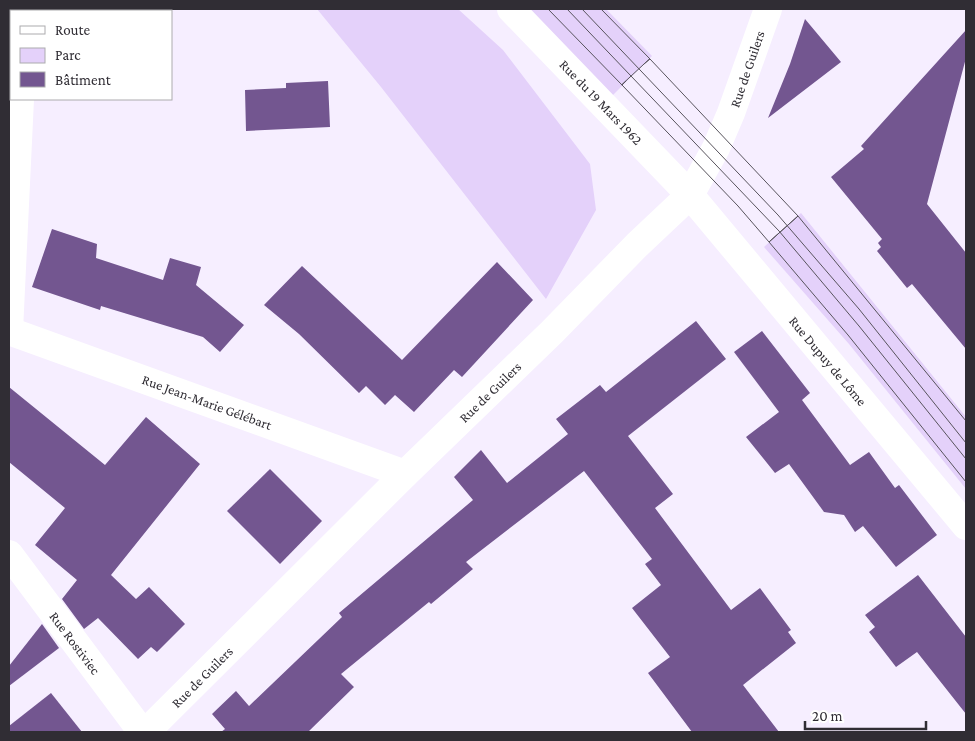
<svg xmlns="http://www.w3.org/2000/svg" width="975" height="741" font-family="'Crimson Pro',serif">
<style>
.green{fill:#e4d1fa}
.building{fill:#735690}
.lines{fill:none;stroke-linecap:round;stroke-linejoin:round}
.minor{stroke:#fff;stroke-width:28}
.major{stroke:#fff;stroke-width:28}
.tram{stroke:#58545d;stroke-width:1}
.labels{text-anchor:middle;dominant-baseline:central;stroke-width:5;stroke-linejoin:round;paint-order:stroke}
.street-label{font-size:14px;fill:#302d34;stroke:#fff}
</style>
<rect width="100%" height="100%" fill="#f6eeff"/>
<g class="green">
<path d="M 317,9 L 458,9 L 503,50 L 590,164 L 596,210 L 546,299 L 381,87 Z"/>
<path d="M 525,9 L 606,9 L 652,56 L 611,97 Z"/>
<path d="M 801,213 L 966,417 L 966,489 L 849,344 L 764,247 Z"/>
</g>
<g class="building">
<path d="M 805,19 L 841,62 L 768,118 L 790,64 Z"/>
<path d="M 966,30 L 966,58 L 927,204 L 966,253 L 966,349 L 912,284 L 907,288 L 877,251 L 881,247 L 878,243 L 882,239 L 831,177 L 864,149 L 861,146 Z"/>
<path d="M 328,81 L 330,127 L 246,131 L 245,90 L 286,88 L 286,83 Z"/>
<path d="M 52,229 L 97,244 L 96,258 L 163,280 L 170,258 L 201,267 L 196,285 L 244,325 L 220,352 L 203,337 L 101,306 L 100,310 L 32,287 Z"/>
<path d="M 497,262 L 533,300 L 462,377 L 454,370 L 414,412 L 395,395 L 385,405 L 366,386 L 359,393 L 299,334 L 264,305 L 302,266 L 402,360 Z"/>
<path d="M 696,321 L 726,359 L 628,436 L 673,494 L 655,508 L 731,610 L 760,588 L 791,630 L 788,632 L 796,643 L 743,685 L 779,732 L 692,732 L 648,673 L 670,657 L 632,608 L 661,585 L 645,564 L 652,559 L 584,471 L 466,562 L 473,569 L 431,604 L 429,602 L 341,674 L 354,687 L 308,732 L 221,732 L 225,729 L 212,714 L 236,691 L 249,706 L 342,617 L 339,613 L 473,500 L 454,477 L 481,450 L 507,483 L 568,434 L 556,419 L 600,385 L 606,392 Z"/>
<path d="M 762,331 L 810,393 L 802,400 L 850,465 L 869,452 L 895,488 L 899,485 L 937,535 L 896,567 L 863,526 L 855,532 L 844,515 L 824,512 L 789,464 L 775,473 L 746,437 L 779,412 L 734,352 Z"/>
<path d="M 9,387 L 105,465 L 146,417 L 200,464 L 111,575 L 136,599 L 149,587 L 185,624 L 157,652 L 151,647 L 138,659 L 98,618 L 84,629 L 62,599 L 77,580 L 35,545 L 65,508 L 9,462 Z"/>
<path d="M 270,469 L 322,521 L 280,564 L 227,511 Z"/>
<path d="M 918,575 L 966,637 L 966,714 L 917,652 L 896,667 L 869,632 L 875,627 L 865,615 Z"/>
<path d="M 42,624 L 59,648 L 9,686 L 9,666 Z"/>
<path d="M 51,693 L 82,732 L 9,732 L 9,726 Z"/>
</g>
<g class="lines">
<g class="minor">
<path d="M 24,11 L 24,9"/>
<path d="M 9,331 L 405,474"/>
<path d="M 9,331 L 20,99"/>
<path d="M 9,554 L 142,732"/>
<path d="M 146,732 L 405,474 L 552,332 L 637,245 L 690,195 L 716,148 L 731,113 L 768,9"/>
</g>
<path class="major" d="M 511,9 L 690,195 L 966,526"/>
<g class="tram">
<path d="M 548,9 L 622,85 L 626,81"/>
<path d="M 567,9 L 779,231 L 859,326 L 966,459"/>
<path d="M 582,9 L 778,215 L 859,309 L 966,443"/>
<path d="M 601,9 L 650,59 L 644,64"/>
<path d="M 650,59 L 798,216 L 769,242 L 738,206 L 622,85 Z"/>
<path d="M 966,421 L 798,216 L 769,242 L 848,335 L 966,482"/>
</g>
</g>
<g class="labels">
<g class="street-label">
<text transform="translate(747 69) rotate(-71)">Rue de Guilers</text>
<text transform="translate(601 102) rotate(46)">Rue du 19 Mars 1962</text>
<text transform="translate(828 361) rotate(50)">Rue Dupuy de Lôme</text>
<text transform="translate(490 392) rotate(-44)">Rue de Guilers</text>
<text transform="translate(207 402) rotate(20)">Rue Jean-Marie Gélébart</text>
<text transform="translate(75 643) rotate(53)">Rue Rostiviec</text>
<text transform="translate(202 677) rotate(-45)">Rue de Guilers</text>
</g>
</g>
<rect width="975" height="741" fill="none" stroke="#302d34" stroke-width="20"/>
<rect x="10" y="10" width="162" height="90" fill="#ffffff" stroke="#acabae"/>
<rect x="20" y="26" width="25" height="8" fill="#ffffff" stroke="#acabae"/>
<text x="55" y="35" font-size="15" fill="#302d34">Route</text>
<rect x="20" y="48" width="25" height="15" fill="#e4d1fa" stroke="#acabae"/>
<text x="55" y="60" font-size="15" fill="#302d34">Parc</text>
<rect x="20" y="72" width="25" height="15" fill="#735690" stroke="#acabae"/>
<text x="55" y="85" font-size="15" fill="#302d34">Bâtiment</text>
<path d="M805 721v8h121v-8" fill="none" stroke="#302d34" stroke-width="2.5"/>
<text x="812" y="721" font-size="15" fill="#302d34" stroke="#ffffff" stroke-width="4" paint-order="stroke">20 m</text>
</svg>
